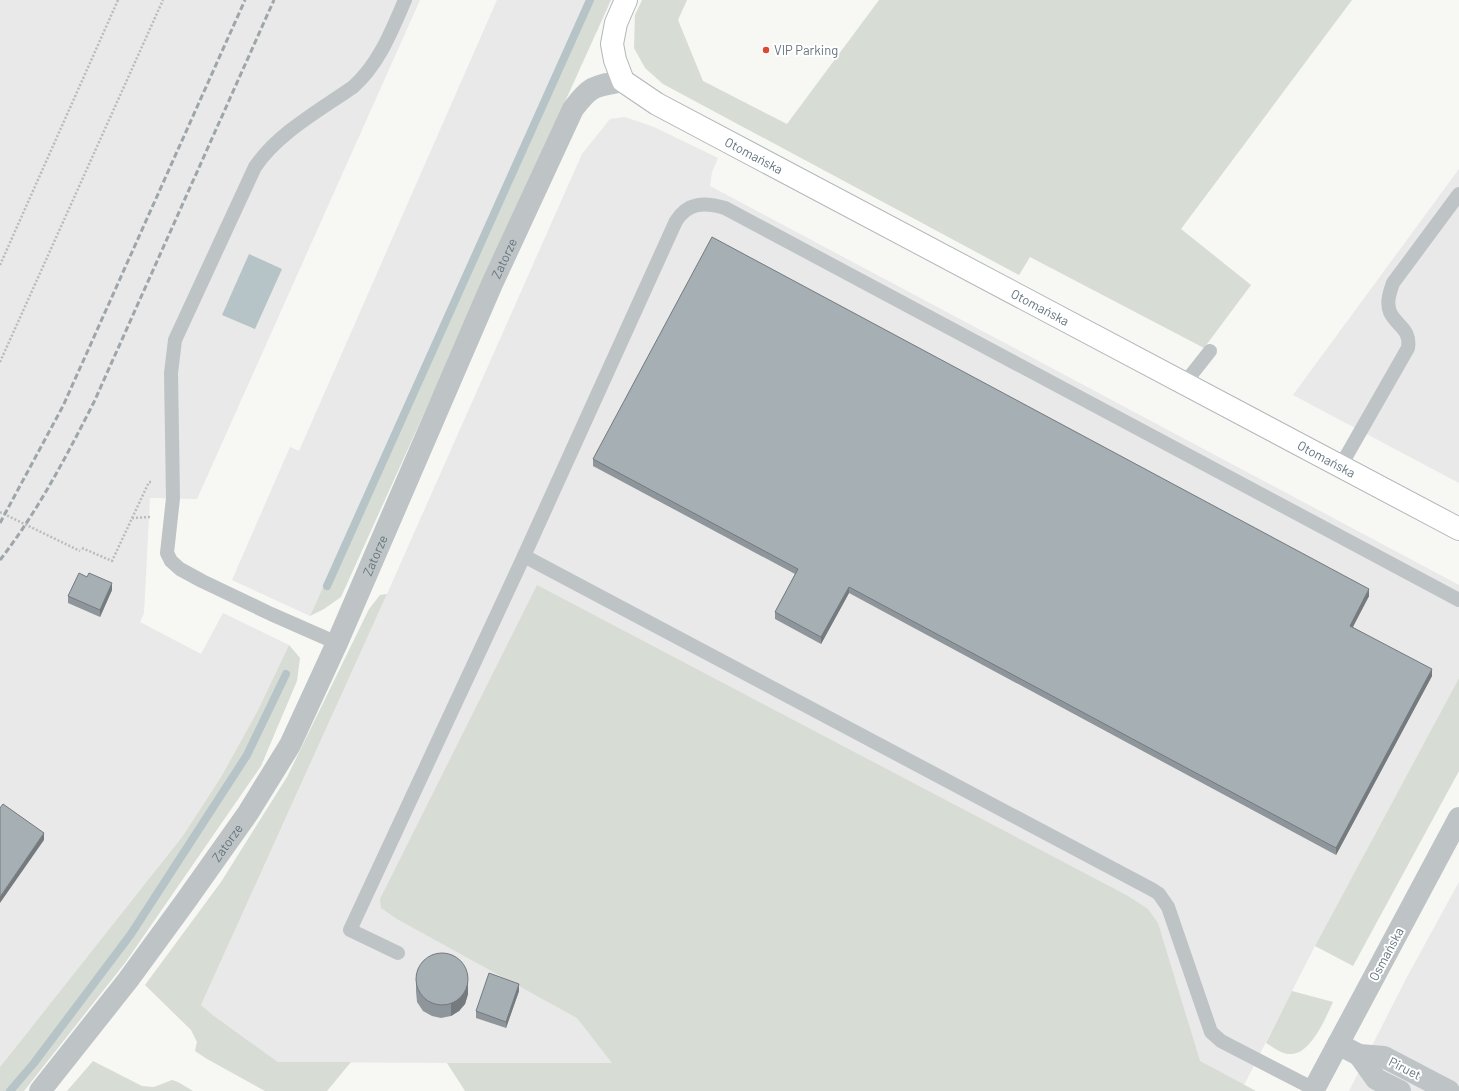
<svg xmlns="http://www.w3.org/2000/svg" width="1459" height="1091" font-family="Barlow,sans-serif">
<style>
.built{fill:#e8e9e8}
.green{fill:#d7dcd4}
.water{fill:#b6c3c7}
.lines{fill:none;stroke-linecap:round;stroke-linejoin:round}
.stream{stroke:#b6c3c7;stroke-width:8}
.secondary-casing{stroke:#b1b7bb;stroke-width:24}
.path{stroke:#b9bcbe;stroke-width:2.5;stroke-dasharray:2 2;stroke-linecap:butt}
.lane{stroke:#bec3c6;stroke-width:14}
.street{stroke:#bec3c6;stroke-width:22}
.secondary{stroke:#fff;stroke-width:22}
.rail{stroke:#9ea6ab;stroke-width:3;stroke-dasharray:6 3;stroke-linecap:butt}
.wall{fill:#8f969b}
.shaded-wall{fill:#747a7e}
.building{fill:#a6afb4;stroke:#747a7e}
.poi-dot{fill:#db4a30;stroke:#fff;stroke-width:1.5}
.labels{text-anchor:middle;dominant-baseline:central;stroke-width:4;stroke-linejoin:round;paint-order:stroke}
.poi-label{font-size:13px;fill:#64757e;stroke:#fff;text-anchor:start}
.street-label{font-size:13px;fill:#64757e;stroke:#fff}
</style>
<rect width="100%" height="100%" fill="#f7f7f4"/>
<g class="built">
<path d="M 0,0 L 420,0 L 197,499 L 150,498 L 144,613 L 140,622 L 201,654 L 223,613 L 289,645 L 257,712 L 221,777 L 182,837 L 0,1067 Z"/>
<path d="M 497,0 L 587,0 L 310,616 L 232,580 L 290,447 L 299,451 Z"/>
<path d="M 625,117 L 654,127 L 718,158 L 712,172 L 710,186 L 1459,585 L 1459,678 L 1315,946 L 1241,1091 L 665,1091 L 456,1063 L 278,1062 L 214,1016 L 201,1005 L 387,594 L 582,154 L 610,119 Z"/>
<path d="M 1459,169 L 1459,483 L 1293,395 Z"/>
<path d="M 1459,882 L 1459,1091 L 1349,1091 L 1407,977 Z"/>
</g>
<g class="green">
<path d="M 587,0 L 611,0 L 341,597 L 324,609 L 310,616 Z"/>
<path d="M 642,0 L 687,0 L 678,20 L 703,81 L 787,124 L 879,0 L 1352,0 L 1181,229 L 1251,285 L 1204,348 L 1030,257 L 1019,275 L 663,84 L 645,68 L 634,48 L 635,15 Z"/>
<path d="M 537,585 L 1128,896 L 1148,909 L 1158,923 L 1200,1061 L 1256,1091 L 465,1091 L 447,1063 L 612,1063 L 577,1018 L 397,919 L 381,908 L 380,899 Z"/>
<path d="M 387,594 L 201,1005 L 214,1016 L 278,1062 L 351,1062 L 327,1091 L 265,1091 L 207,1059 L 195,1051 L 197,1042 L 191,1030 L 145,985 L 221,882 L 287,777 L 369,609 L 380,595 Z"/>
<path d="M 289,645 L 300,658 L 297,681 L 261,766 L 125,963 L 24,1091 L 0,1091 L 0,1067 L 182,837 L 221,777 L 257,712 Z"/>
<path d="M 1459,678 L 1459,771 L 1353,966 L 1315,946 Z"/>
<path d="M 1292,991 L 1333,1002 C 1326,1017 1311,1054 1291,1054 C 1283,1055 1273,1047 1266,1043 Z"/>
<path d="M 93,1061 L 142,1086 L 154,1087 L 172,1080 L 178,1082 L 193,1091 L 67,1091 Z"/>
</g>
<path class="water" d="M 249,254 L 282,269 L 255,329 L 222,315 Z"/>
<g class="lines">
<g class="stream">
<path d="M 327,586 L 590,0"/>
<path d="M 10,1091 L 34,1063 L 131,934 L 247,755 L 286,674"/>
</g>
<g class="secondary-casing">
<g id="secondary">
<path id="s2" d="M 626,0 L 616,23 L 612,44 L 615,60 L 623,81 L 657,104 L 1459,529"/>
</g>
</g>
<g class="path">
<path d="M 0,265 L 118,0"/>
<path d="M 0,362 L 163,0"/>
<path d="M 0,512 L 80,551"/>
<path d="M 132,518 L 150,517"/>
<path d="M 82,548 L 112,561 L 149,482 L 152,482"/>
</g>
<g class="lane">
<path d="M 1184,384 L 1210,351"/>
<path d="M 1340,467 L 1408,348 C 1411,328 1396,326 1390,312 C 1386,302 1390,292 1393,283 L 1459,194"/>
<path d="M 337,643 L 271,614 L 202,581 L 180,569 L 171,561 L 167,553 L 173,498 L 171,373 L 175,340 L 255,167 C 278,133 320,110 353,87 C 379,64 391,32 405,0"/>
<path d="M 398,953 L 350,930 L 524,556"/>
<path d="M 1314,1089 L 1221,1041 L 1211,1032 L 1168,907 L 1159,894 L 1153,890 L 524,556 L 676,221 C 688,202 705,202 725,208 L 1459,600"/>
</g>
<g class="street">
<path d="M 1338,1044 L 1359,1055 L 1384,1057 L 1449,1091"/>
<path d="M 1359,1055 L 1376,1079 L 1400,1091"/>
<path id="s1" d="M 40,1091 L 128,980 L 185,902 L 248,813 L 290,745 L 337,643 L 492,284 L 573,109 C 591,85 595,86 623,81"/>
<path d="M 1313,1091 L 1459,818"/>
</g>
<use href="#secondary" class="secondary"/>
<g class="rail">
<path d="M 0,523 L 63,406 L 245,0"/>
<path d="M 0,560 C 38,511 66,457 94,402 L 274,0"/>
</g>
</g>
<g class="wall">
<path d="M 593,459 L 1369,596 L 1353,627 L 1432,676 L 1336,855 L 849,593 L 821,644 L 775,619 L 775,612 L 795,574 L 593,466 Z"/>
<path d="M 112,590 L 100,617 L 68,603 L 68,596 Z"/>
<path d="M 416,978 L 468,994 L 465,1004 L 459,1011 L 451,1016 L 441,1018 L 432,1016 L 423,1011 L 417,1002 L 416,991 Z"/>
<path d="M 519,991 L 506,1028 L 476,1018 L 476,1011 Z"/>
</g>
<g class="shaded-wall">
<path d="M 112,583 L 112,590 L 100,617 L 100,610 Z"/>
<path d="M 849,587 L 849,593 L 821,644 L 821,637 Z"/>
<path d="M 1369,589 L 1369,596 L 1350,632 L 1350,626 Z"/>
<path d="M 1432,669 L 1432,676 L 1336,855 L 1336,848 Z"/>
<path d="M 44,833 L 44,840 L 0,903 L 0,897 Z"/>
<path d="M 468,981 L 468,994 L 465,1004 L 459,1011 L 451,1016 L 451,1003 Z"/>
<path d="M 519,984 L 519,991 L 506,1028 L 506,1022 Z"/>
</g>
<g class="building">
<path d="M 712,237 L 1369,589 L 1350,626 L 1432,669 L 1336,848 L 849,587 L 821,637 L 775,612 L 798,569 L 593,459 Z"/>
<path d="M 79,573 L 87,577 L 89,573 L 112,583 L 100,610 L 68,596 Z"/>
<path d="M 3,804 L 44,833 L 0,897 L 0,808 Z"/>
<circle cx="442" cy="979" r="26"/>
<path d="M 489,973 L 519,984 L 506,1022 L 476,1011 Z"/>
</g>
<circle class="poi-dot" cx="766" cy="50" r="4"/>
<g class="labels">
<g class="poi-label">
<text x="774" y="50">VIP Parking</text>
</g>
<g class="street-label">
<text stroke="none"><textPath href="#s2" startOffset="236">Otomańska</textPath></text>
<text stroke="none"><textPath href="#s1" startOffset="959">Zatorze</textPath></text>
<text stroke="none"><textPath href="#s2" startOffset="560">Otomańska</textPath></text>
<text stroke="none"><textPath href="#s2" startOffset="884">Otomańska</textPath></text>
<text stroke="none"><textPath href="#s1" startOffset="635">Zatorze</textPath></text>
<text stroke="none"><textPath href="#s1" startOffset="311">Zatorze</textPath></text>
<text transform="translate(1386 954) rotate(-62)">Osmańska</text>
<text transform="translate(1405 1068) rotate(27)">Piruet</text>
</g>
</g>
</svg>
